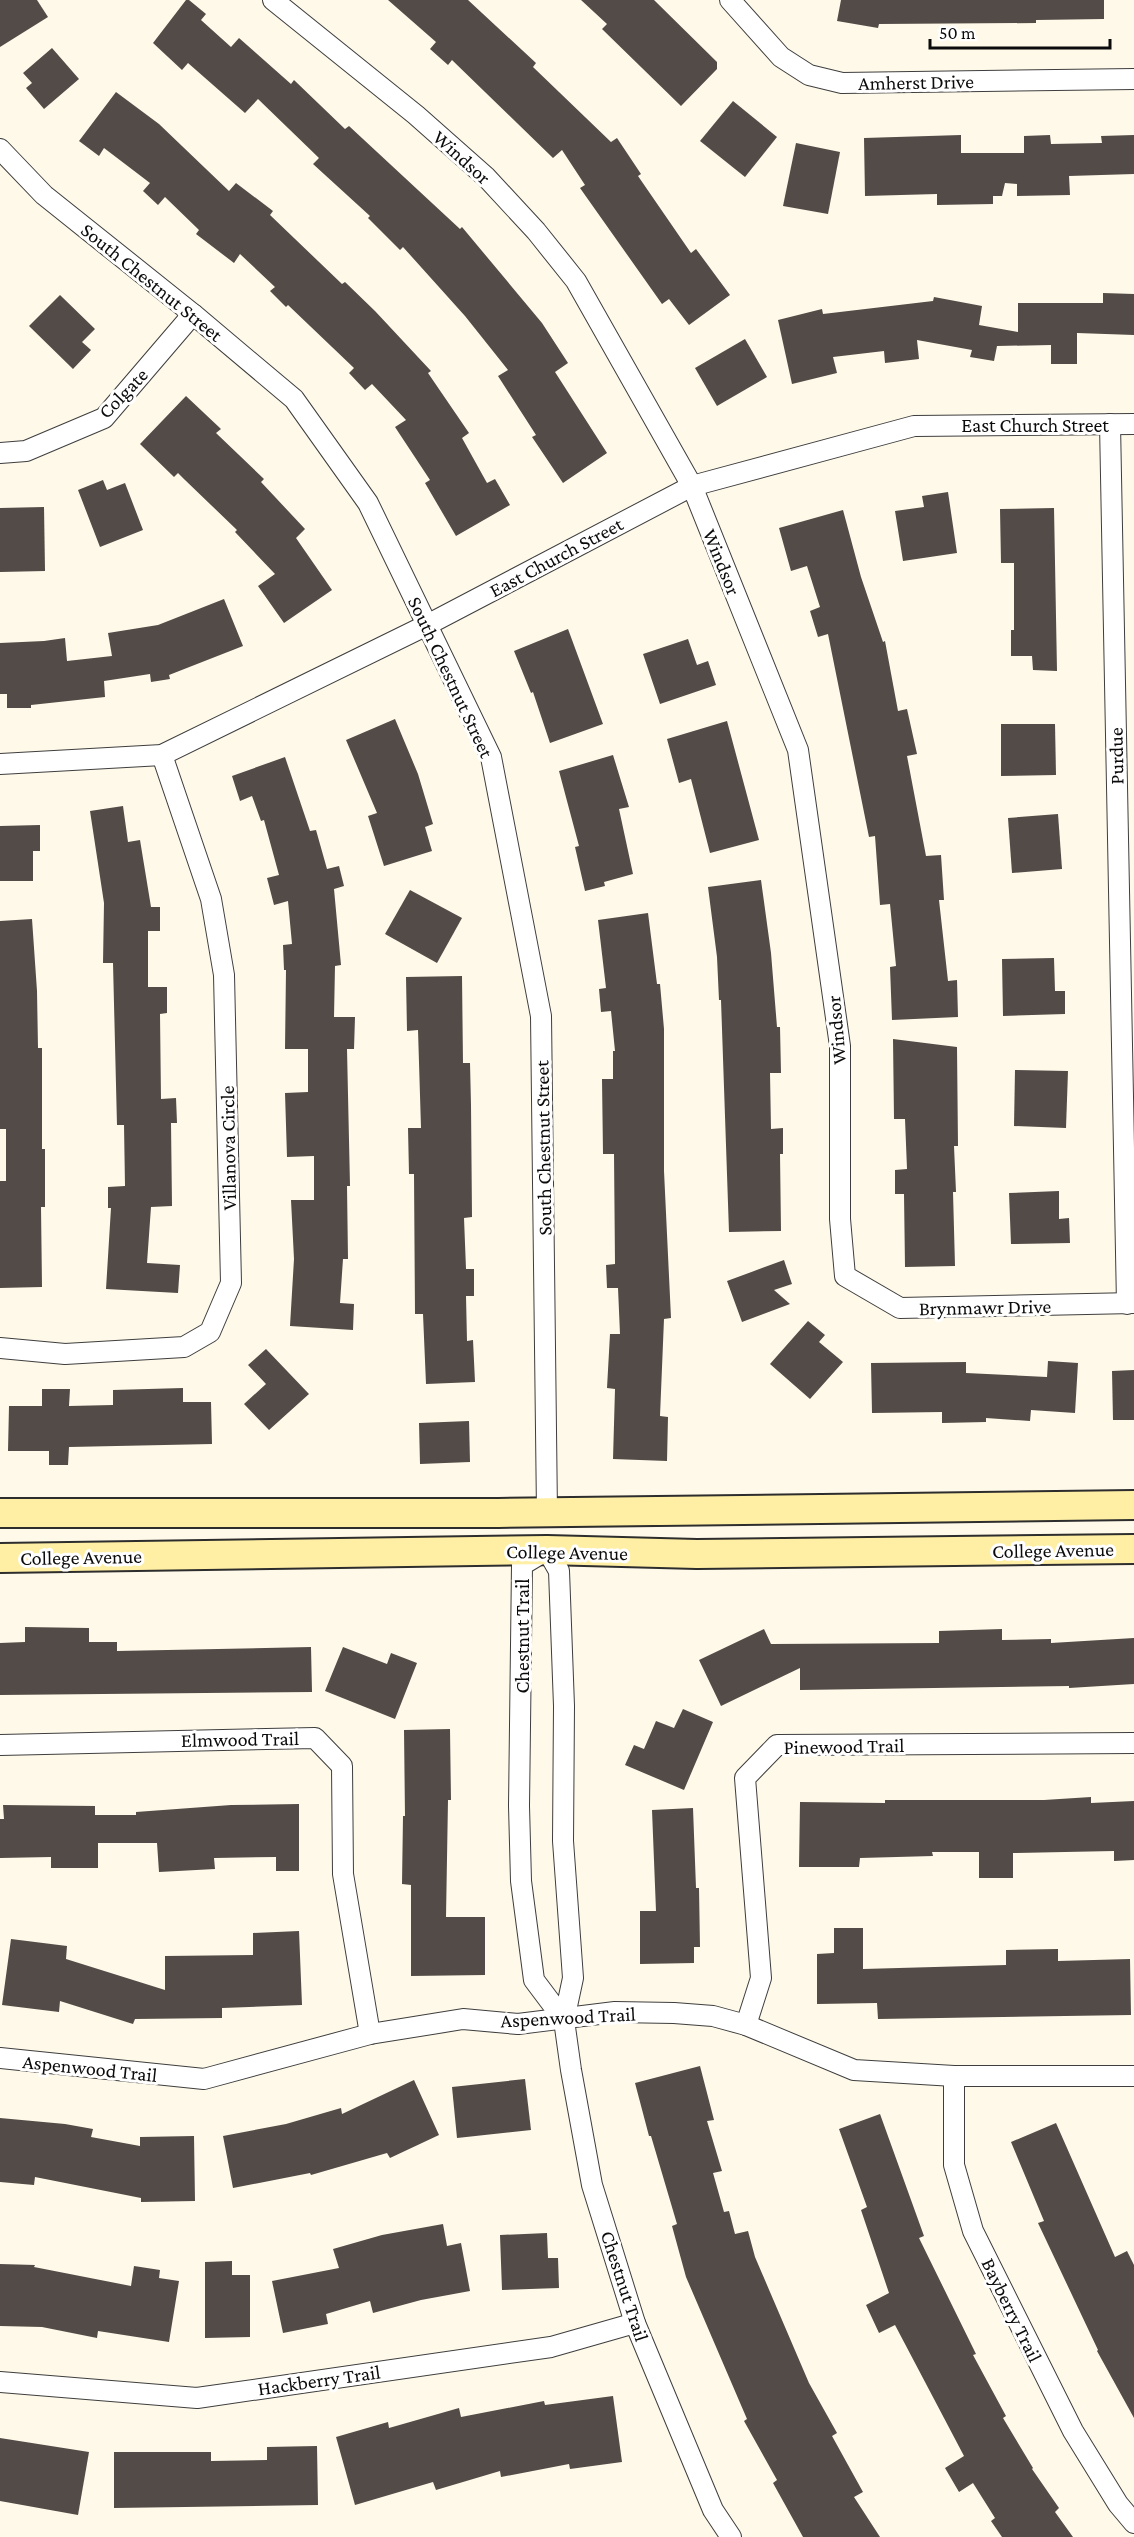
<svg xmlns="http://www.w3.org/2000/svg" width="1134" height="2537" font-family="'Crimson Pro',serif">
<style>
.building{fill:#534b47}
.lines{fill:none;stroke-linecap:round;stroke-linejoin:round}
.street-casing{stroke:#3e3e3e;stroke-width:22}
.secondary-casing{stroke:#2d2d2d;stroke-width:32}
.street{stroke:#fff;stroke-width:20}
.secondary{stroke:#ffefa4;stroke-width:28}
.labels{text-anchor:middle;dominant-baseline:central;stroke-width:6;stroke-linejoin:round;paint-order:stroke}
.street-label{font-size:20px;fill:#0b0b0b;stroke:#fff}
</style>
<rect width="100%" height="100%" fill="#fff9e9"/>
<g class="building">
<path d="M 0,0 L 37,0 L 48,17 L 0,47 Z"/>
<path d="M 186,0 L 189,0 L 206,14 L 201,20 L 231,47 L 239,38 L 291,84 L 294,80 L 345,129 L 349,126 L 460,229 L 462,227 L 542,323 L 568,363 L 555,372 L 607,453 L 563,483 L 532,437 L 536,435 L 498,376 L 508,370 L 465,316 L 403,247 L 400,250 L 368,218 L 370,216 L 313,164 L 319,158 L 258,99 L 245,113 L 188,63 L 182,70 L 153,43 Z"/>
<path d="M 388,0 L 468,0 L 536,63 L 533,67 L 611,142 L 617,138 L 641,174 L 638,176 L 691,253 L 696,249 L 730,295 L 689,325 L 669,299 L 662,304 L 580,188 L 585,185 L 562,150 L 553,158 L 452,60 L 448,65 L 430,49 L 436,42 Z"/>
<path d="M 581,0 L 654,0 L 717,62 L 717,69 L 681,106 L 602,29 L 607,24 Z"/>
<path d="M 841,0 L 1104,0 L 1104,19 L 1036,20 L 1036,23 L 879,24 L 878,28 L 837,21 Z"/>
<path d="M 52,48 L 79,79 L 44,109 L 26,88 L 32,83 L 23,73 Z"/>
<path d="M 116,92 L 159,124 L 229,191 L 236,183 L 273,211 L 270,215 L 342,284 L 345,282 L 375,311 L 431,371 L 428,373 L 469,433 L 462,438 L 487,483 L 495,479 L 510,505 L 456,536 L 425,483 L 430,480 L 395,427 L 406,420 L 372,384 L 365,390 L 349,373 L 354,368 L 288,305 L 286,307 L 270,291 L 275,287 L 240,254 L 234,263 L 196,234 L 199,230 L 165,197 L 158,205 L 143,191 L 150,183 L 104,148 L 99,156 L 79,141 Z"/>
<path d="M 733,101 L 777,137 L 745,177 L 700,141 Z"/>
<path d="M 961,135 L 961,153 L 1024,153 L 1024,136 L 1050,135 L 1051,144 L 1102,143 L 1101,136 L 1134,135 L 1134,174 L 1069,176 L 1070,195 L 1017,196 L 1017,184 L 1005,183 L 1002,196 L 993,196 L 993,204 L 937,205 L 937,194 L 865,196 L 864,138 Z"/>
<path d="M 796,143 L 840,152 L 828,214 L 783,206 Z"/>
<path d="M 1103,293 L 1134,294 L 1134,335 L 1077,333 L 1077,364 L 1051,364 L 1051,345 L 997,346 L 994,361 L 970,357 L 972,350 L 917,340 L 919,359 L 885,363 L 884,351 L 833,357 L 837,373 L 792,384 L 778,320 L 822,309 L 823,314 L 933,301 L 934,297 L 982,306 L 979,325 L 1018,332 L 1018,303 L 1103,303 Z"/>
<path d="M 60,295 L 95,329 L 82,342 L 91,350 L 73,369 L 29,326 Z"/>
<path d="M 745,339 L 767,377 L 717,406 L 695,368 Z"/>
<path d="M 186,396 L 221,429 L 216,433 L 264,479 L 261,482 L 305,529 L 296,538 L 332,590 L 284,623 L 258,586 L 275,574 L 235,532 L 237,530 L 185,480 L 178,473 L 174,477 L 140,444 Z"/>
<path d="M 103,480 L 107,490 L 125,483 L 143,530 L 100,547 L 78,490 Z"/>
<path d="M 948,492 L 957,553 L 903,561 L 895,511 L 924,507 L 922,496 Z"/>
<path d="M 44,507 L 45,571 L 0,572 L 0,508 Z"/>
<path d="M 1054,508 L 1057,671 L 1033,670 L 1032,656 L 1011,656 L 1011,630 L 1014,630 L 1014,563 L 1001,563 L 1000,509 Z"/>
<path d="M 843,510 L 861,577 L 883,642 L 885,641 L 898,711 L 907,709 L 917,754 L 907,756 L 926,856 L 941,855 L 944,900 L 939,900 L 948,981 L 957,980 L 958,1017 L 892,1020 L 890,967 L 896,966 L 890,904 L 880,905 L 875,836 L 869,837 L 828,634 L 818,637 L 810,611 L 820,607 L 807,566 L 791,571 L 779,528 Z"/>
<path d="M 224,599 L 243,646 L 169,675 L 170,679 L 151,682 L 150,674 L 104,681 L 105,697 L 31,705 L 31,708 L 7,708 L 7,694 L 0,694 L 0,643 L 44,641 L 65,638 L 67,661 L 112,656 L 108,633 L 158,625 Z"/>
<path d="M 568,629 L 603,724 L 550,743 L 533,692 L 531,693 L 514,651 Z"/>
<path d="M 688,639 L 697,665 L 708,661 L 716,685 L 660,704 L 643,654 Z"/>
<path d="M 395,719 L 418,774 L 433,824 L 425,827 L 432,851 L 384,866 L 368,816 L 377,813 L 346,740 Z"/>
<path d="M 727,721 L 759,840 L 710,853 L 691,779 L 679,783 L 667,739 Z"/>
<path d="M 1001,724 L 1055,724 L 1056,775 L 1001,776 Z"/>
<path d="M 613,755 L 629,807 L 619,809 L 633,874 L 604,882 L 605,886 L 585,891 L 575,847 L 579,846 L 559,771 Z"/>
<path d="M 285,757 L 310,831 L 316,830 L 327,869 L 339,866 L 344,886 L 334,889 L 341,965 L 335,966 L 334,1017 L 355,1017 L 354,1049 L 347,1049 L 350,1186 L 347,1186 L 348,1259 L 343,1259 L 340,1303 L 354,1304 L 353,1330 L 290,1326 L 294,1259 L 291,1200 L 314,1200 L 314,1156 L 287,1157 L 285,1093 L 308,1092 L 308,1049 L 285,1049 L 286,970 L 284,970 L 283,945 L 292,944 L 288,901 L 274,905 L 267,878 L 279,875 L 264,820 L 261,821 L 252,796 L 240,801 L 232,776 Z"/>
<path d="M 123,806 L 128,842 L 140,840 L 151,907 L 160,907 L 160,931 L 148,931 L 148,987 L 167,987 L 167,1013 L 160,1014 L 161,1099 L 176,1098 L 177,1123 L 171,1123 L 172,1206 L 151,1207 L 147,1263 L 180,1265 L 178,1293 L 106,1289 L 111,1208 L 108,1208 L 108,1187 L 125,1186 L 124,1125 L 117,1125 L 113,963 L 103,963 L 104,903 L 90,811 Z"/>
<path d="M 1058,814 L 1062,869 L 1012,873 L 1008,818 Z"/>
<path d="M 40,825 L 40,851 L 33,851 L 33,881 L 0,881 L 0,826 Z"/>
<path d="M 761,880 L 771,953 L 777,1027 L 780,1027 L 781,1073 L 770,1073 L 771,1129 L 783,1128 L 783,1154 L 780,1154 L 781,1231 L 729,1232 L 721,1000 L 719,1000 L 717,957 L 708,887 Z"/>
<path d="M 410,890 L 462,918 L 437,963 L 385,934 Z"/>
<path d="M 648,913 L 657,984 L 660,984 L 664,1029 L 664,1171 L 671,1318 L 664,1319 L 660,1416 L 668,1417 L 667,1461 L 613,1459 L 615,1389 L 607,1388 L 610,1334 L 620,1334 L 618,1288 L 607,1288 L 606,1265 L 615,1264 L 614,1154 L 603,1154 L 602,1079 L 613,1079 L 613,1051 L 615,1051 L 611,1011 L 601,1012 L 599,989 L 606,988 L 598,920 Z"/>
<path d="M 32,919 L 37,991 L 38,1048 L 42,1048 L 42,1149 L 45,1149 L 45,1207 L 41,1207 L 42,1287 L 0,1288 L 0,1181 L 6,1181 L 6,1129 L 0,1129 L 0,921 Z"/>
<path d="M 1054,958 L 1055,991 L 1065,991 L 1065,1014 L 1003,1016 L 1002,959 Z"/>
<path d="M 462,976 L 463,1063 L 470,1063 L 471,1105 L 472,1217 L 464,1218 L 466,1269 L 474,1269 L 474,1296 L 466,1296 L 467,1341 L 473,1340 L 475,1382 L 426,1384 L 423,1314 L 415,1314 L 414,1174 L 409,1174 L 408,1128 L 421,1128 L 418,1030 L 407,1031 L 406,977 Z"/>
<path d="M 893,1039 L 957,1047 L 958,1146 L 954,1146 L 956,1192 L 953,1192 L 955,1266 L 905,1267 L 904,1194 L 895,1194 L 895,1170 L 907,1169 L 905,1119 L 894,1119 Z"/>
<path d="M 1015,1070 L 1068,1071 L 1066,1128 L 1014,1126 Z"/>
<path d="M 1059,1191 L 1059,1219 L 1069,1218 L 1070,1243 L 1011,1244 L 1009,1193 Z"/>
<path d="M 784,1260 L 792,1284 L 774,1290 L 790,1304 L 742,1322 L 727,1281 Z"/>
<path d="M 808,1321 L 825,1335 L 819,1342 L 843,1362 L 810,1399 L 770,1364 Z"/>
<path d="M 266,1349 L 309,1394 L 269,1430 L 244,1404 L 266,1384 L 248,1365 Z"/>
<path d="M 1048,1361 L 1078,1363 L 1075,1413 L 1031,1410 L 1030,1421 L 986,1418 L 986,1422 L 942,1423 L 942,1412 L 872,1413 L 871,1363 L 966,1362 L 966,1373 L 1047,1377 Z"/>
<path d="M 1134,1370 L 1134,1420 L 1113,1420 L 1112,1371 Z"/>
<path d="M 183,1388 L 183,1402 L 211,1402 L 212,1444 L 69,1447 L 68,1465 L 49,1465 L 49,1451 L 8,1451 L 9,1406 L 42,1406 L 42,1389 L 70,1389 L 69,1406 L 113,1405 L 113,1390 Z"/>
<path d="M 469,1421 L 470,1462 L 420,1464 L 419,1423 Z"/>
<path d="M 25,1627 L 89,1628 L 89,1642 L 117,1642 L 117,1651 L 311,1647 L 312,1692 L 0,1695 L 0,1643 L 25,1642 Z"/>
<path d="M 764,1629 L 771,1644 L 939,1643 L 939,1631 L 1002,1629 L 1002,1640 L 1051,1639 L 1051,1643 L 1134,1638 L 1134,1684 L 1069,1688 L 1069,1686 L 800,1690 L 800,1668 L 721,1706 L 699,1660 Z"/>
<path d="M 343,1647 L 387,1664 L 391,1653 L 417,1663 L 395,1719 L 325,1691 Z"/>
<path d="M 683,1709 L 713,1722 L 684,1790 L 625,1765 L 634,1745 L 644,1749 L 656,1721 L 674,1728 Z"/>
<path d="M 450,1729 L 451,1800 L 448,1800 L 446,1917 L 485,1917 L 485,1975 L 411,1976 L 411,1885 L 402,1884 L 403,1816 L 405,1816 L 404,1730 Z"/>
<path d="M 1091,1797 L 1091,1803 L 1134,1801 L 1134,1860 L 1114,1861 L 1114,1851 L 1013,1853 L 1013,1878 L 979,1878 L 979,1852 L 932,1852 L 933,1856 L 860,1858 L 859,1867 L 799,1867 L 800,1802 L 885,1803 L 885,1800 L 1044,1800 Z"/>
<path d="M 299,1804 L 299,1871 L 276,1871 L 276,1857 L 214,1858 L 215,1869 L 159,1872 L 157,1843 L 98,1843 L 98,1868 L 51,1868 L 51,1857 L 0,1858 L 0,1819 L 4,1819 L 3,1805 L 95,1806 L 95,1815 L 136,1815 L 136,1812 L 231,1805 Z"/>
<path d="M 693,1808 L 696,1888 L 699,1888 L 700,1947 L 694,1947 L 694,1963 L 640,1964 L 640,1911 L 656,1911 L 652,1810 Z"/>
<path d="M 834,1928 L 863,1928 L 863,1969 L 1006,1965 L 1006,1950 L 1058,1949 L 1058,1961 L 1130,1959 L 1131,2015 L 878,2019 L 877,2003 L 817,2004 L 817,1954 L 834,1953 Z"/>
<path d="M 299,1931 L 302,2005 L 222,2008 L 222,2018 L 135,2019 L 133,2024 L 60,2001 L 59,2012 L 2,2005 L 11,1939 L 67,1946 L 66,1959 L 165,1990 L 165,1956 L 253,1955 L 253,1933 Z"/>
<path d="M 700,2066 L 714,2120 L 707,2121 L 722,2171 L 713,2173 L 724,2212 L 729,2211 L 735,2234 L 748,2231 L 755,2257 L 809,2383 L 837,2433 L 832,2436 L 863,2492 L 854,2497 L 880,2537 L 803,2537 L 773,2483 L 777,2480 L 744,2421 L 747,2419 L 686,2277 L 672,2226 L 677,2224 L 651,2136 L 649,2136 L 635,2083 Z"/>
<path d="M 525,2079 L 531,2130 L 457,2138 L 452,2087 Z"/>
<path d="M 414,2080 L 439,2135 L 390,2158 L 387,2153 L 311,2175 L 310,2173 L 233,2188 L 223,2136 L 286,2124 L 341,2108 L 342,2114 Z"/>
<path d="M 880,2114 L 924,2236 L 919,2238 L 976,2354 L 973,2355 L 1006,2416 L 1003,2418 L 1033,2468 L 1032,2469 L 1059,2508 L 1055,2512 L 1073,2537 L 1002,2537 L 991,2521 L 995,2518 L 973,2483 L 959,2492 L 945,2468 L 964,2456 L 895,2325 L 879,2333 L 866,2305 L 889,2293 L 861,2210 L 867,2207 L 839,2129 Z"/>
<path d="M 0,2118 L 65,2124 L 93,2129 L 91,2137 L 140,2146 L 140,2137 L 194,2136 L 195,2201 L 141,2202 L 141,2198 L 35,2177 L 34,2185 L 0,2182 Z"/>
<path d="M 1056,2123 L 1115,2257 L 1127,2251 L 1134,2265 L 1134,2418 L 1097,2351 L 1098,2350 L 1038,2223 L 1044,2221 L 1011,2142 Z"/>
<path d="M 443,2224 L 447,2246 L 461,2243 L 470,2291 L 421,2300 L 373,2313 L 370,2301 L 326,2314 L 328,2324 L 283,2333 L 272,2281 L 339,2268 L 333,2249 L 382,2235 Z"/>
<path d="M 547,2233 L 548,2258 L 558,2258 L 559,2288 L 502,2290 L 500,2235 Z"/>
<path d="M 232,2261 L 232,2275 L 250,2275 L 250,2337 L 205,2338 L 205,2262 Z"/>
<path d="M 0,2264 L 35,2265 L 34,2267 L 131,2286 L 134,2266 L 160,2270 L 159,2278 L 179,2281 L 169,2342 L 98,2331 L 97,2338 L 42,2327 L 0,2326 Z"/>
<path d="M 613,2396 L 622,2462 L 570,2469 L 569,2464 L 501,2477 L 500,2471 L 436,2490 L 433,2482 L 355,2505 L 336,2437 L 388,2422 L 389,2428 L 459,2408 L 461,2417 L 544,2401 L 545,2405 Z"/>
<path d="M 0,2438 L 89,2452 L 78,2515 L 0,2501 Z"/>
<path d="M 317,2446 L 318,2505 L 114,2508 L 114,2452 L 211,2452 L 211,2461 L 267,2460 L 267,2447 Z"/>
</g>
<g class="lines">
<g class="street-casing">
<g id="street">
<path d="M 273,0 L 416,115 L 486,177 L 536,231 L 576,281 L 692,486 L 798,750 L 840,1046 L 840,1219 L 845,1276 L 900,1308 L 1134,1303"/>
<path d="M 730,0 L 781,57 L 809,75 L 842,83 L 1134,79"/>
<path d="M 0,149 L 44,195 L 193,314 L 294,399 L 368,503 L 491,757 L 541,1016 L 547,1513"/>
<path d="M 1110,424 L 1127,1304"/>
<path d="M 0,453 L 26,451 L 104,418 L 193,314"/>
<path d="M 0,764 L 162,755 L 427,625 L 692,486 L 914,426 L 1134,424"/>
<path d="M 0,1348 L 65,1354 L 184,1347 L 210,1332 L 231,1283 L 224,975 L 211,899 L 162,755"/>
<path d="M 0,1745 L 315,1738 L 342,1766 L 343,1874 L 370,2034"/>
<path d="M 564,2020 L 534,1980 L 521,1881 L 519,1806 L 522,1565 L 547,1550 L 559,1571 L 564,1706 L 563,1841 L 573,1978 L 564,2020 L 571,2070 L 592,2185 L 635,2323 L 713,2510 L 731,2537"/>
<path d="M 746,2025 L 761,1978 L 745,1778 L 777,1745 L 1134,1743"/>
<path d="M 0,2058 L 204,2079 L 370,2034 L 463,2019 L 518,2024 L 615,2012 L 674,2013 L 713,2016 L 746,2025 L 854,2070 L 954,2076 L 1134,2076"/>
<path d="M 954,2076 L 954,2165 L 973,2231 L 1073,2431 L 1118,2504 L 1134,2523"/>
<path d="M 0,2382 L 197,2398 L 551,2347 L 635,2323"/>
</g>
</g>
<g class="secondary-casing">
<g id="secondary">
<path d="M 0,1513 L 498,1513 L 1134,1505"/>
<path d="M 0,1558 L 547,1550 L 697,1554 L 1134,1549"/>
</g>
</g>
<use href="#street" class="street"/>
<use href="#secondary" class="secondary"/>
</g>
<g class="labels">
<g class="street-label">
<text transform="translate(916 82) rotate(-1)">Amherst Drive</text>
<text transform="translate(462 157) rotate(42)">Windsor</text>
<text transform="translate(152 282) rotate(39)">South Chestnut Street</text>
<text transform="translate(123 393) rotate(-46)">Colgate</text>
<text x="1035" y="425">East Church Street</text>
<text transform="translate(556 557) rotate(-28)">East Church Street</text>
<text transform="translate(722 562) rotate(68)">Windsor</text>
<text transform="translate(451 677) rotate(65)">South Chestnut Street</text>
<text transform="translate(1116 756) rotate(-91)">Purdue</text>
<text transform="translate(836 1030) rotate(-95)">Windsor</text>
<text transform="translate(228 1148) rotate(-91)">Villanova Circle</text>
<text transform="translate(543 1148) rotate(-91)">South Chestnut Street</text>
<text transform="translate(985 1307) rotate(-1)">Brynmawr Drive</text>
<text transform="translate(1053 1550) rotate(-1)">College Avenue</text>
<text transform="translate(567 1552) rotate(1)">College Avenue</text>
<text transform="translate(81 1557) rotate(-1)">College Avenue</text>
<text transform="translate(522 1636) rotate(-90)">Chestnut Trail</text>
<text transform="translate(240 1739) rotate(-1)">Elmwood Trail</text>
<text transform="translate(844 1746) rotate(-1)">Pinewood Trail</text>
<text transform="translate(568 2017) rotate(-3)">Aspenwood Trail</text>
<text transform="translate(90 2068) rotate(6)">Aspenwood Trail</text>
<text transform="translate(625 2286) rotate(72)">Chestnut Trail</text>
<text transform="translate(1012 2310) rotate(64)">Bayberry Trail</text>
<text transform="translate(319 2380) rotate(-8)">Hackberry Trail</text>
</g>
</g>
<path d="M930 39v9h180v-9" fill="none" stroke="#0b0b0b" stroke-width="3"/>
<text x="939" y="39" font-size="18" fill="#0b0b0b" stroke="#ffffff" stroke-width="4.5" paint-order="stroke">50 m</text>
</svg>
